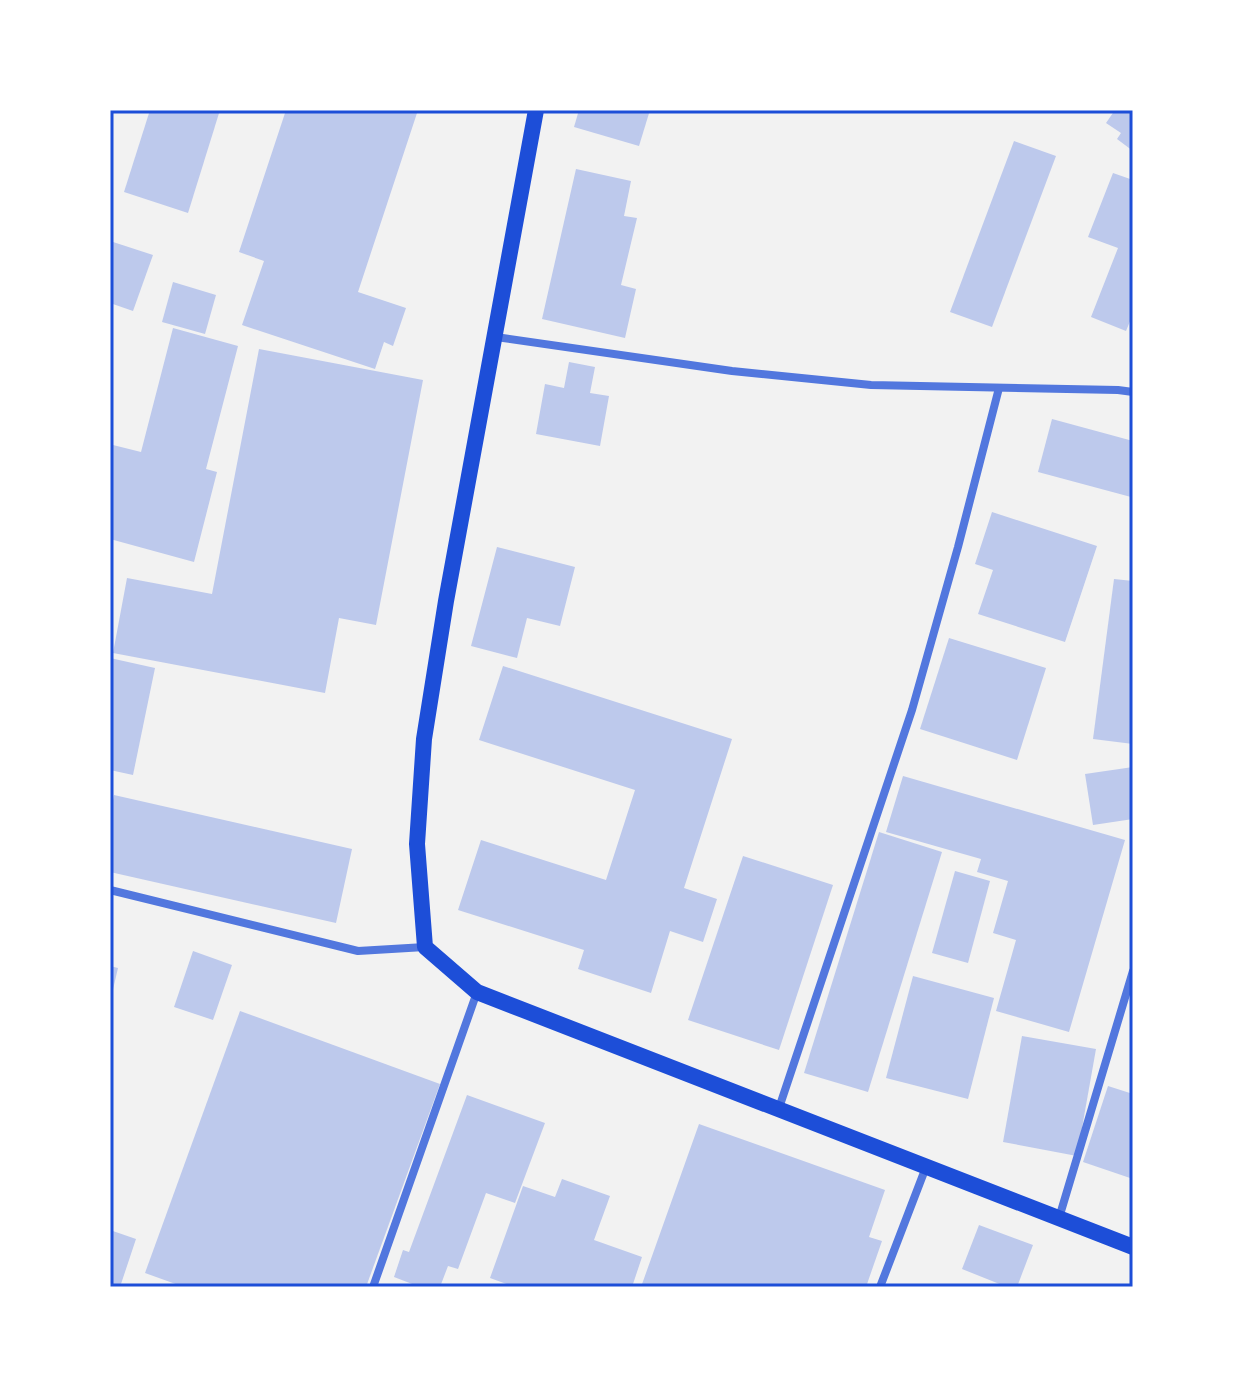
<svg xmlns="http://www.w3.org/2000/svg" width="1243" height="1397" font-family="'IBM Plex Sans',sans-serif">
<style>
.building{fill:#bdc9ec}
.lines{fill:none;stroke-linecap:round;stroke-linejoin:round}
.minor{stroke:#5277de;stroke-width:8}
.secondary{stroke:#1d4ed8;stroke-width:16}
.neatline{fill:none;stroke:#1d4ed8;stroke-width:3}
</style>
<rect width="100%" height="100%" fill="#f2f2f2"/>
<g class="building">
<path d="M 150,110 L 220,110 L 188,213 L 124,192 Z"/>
<path d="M 286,110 L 418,110 L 358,292 L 406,308 L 393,346 L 384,342 L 375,369 L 242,325 L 264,261 L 239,252 Z"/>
<path d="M 579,110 L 650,110 L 639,146 L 574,127 Z"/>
<path d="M 1115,110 L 1133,110 L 1133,151 L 1117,139 L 1121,133 L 1106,123 Z"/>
<path d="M 1014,141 L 1056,156 L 992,327 L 950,312 Z"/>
<path d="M 576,169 L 631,181 L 624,216 L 637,218 L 621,285 L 636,289 L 625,338 L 542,319 Z"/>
<path d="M 1113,173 L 1133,180 L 1133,314 L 1126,331 L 1091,317 L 1118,248 L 1088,237 Z"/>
<path d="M 110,241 L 153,255 L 133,311 L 110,303 Z"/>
<path d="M 173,282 L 216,295 L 205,334 L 162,322 Z"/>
<path d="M 173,328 L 238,346 L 206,469 L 217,472 L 194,562 L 110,539 L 110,458 L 113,445 L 141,452 Z"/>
<path d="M 259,349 L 423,380 L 376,625 L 339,618 L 325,693 L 113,653 L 127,578 L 212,594 Z"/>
<path d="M 569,362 L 595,367 L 590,393 L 609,396 L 600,446 L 536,434 L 545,384 L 564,388 Z"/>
<path d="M 1052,419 L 1133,441 L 1133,488 L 1131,497 L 1038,472 Z"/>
<path d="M 992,512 L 1097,546 L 1065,642 L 978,614 L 993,570 L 975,564 Z"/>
<path d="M 497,547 L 575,567 L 560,626 L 527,618 L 517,658 L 471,646 Z"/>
<path d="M 1114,579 L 1133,581 L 1133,744 L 1093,739 Z"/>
<path d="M 949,638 L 1046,668 L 1017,760 L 920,729 Z"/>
<path d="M 110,658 L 155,668 L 133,775 L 110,770 Z"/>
<path d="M 503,666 L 732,739 L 684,888 L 717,899 L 703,942 L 670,931 L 651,993 L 578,969 L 584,950 L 458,910 L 481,840 L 606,880 L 635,790 L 479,740 Z"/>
<path d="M 1133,767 L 1133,819 L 1093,825 L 1085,774 Z"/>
<path d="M 903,776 L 1125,840 L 1069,1032 L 996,1011 L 1016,940 L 993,933 L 1008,881 L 977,872 L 981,859 L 886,832 Z"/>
<path d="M 114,795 L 352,849 L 336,923 L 110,872 L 110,814 Z"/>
<path d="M 879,832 L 942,852 L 868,1092 L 804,1073 Z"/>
<path d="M 743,856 L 833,885 L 779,1050 L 688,1020 Z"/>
<path d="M 955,871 L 990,881 L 968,963 L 932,953 Z"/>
<path d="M 193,951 L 232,965 L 213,1020 L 174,1007 Z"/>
<path d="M 110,966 L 118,968 L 111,998 L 110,998 Z"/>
<path d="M 913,976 L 994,998 L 968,1099 L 886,1078 Z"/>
<path d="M 240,1011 L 440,1084 L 366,1287 L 184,1287 L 145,1273 Z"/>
<path d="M 1022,1036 L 1096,1049 L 1077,1156 L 1003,1142 Z"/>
<path d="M 1108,1086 L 1133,1094 L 1133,1179 L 1083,1162 Z"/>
<path d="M 467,1095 L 545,1123 L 515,1203 L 486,1193 L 458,1269 L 448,1266 L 440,1287 L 420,1287 L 394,1277 L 403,1250 L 409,1252 Z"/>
<path d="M 699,1124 L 885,1190 L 869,1237 L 882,1241 L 866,1287 L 641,1287 Z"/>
<path d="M 562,1179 L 610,1196 L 594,1240 L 642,1257 L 632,1287 L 515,1287 L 490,1278 L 523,1186 L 555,1197 Z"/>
<path d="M 979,1225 L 1033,1245 L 1017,1287 L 1007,1287 L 962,1269 Z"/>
<path d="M 110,1230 L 136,1239 L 120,1287 L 110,1287 Z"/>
</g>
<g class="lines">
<g class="minor">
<path d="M 496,337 L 732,371 L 871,385 L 1118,390 L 1133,392"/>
<path d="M 110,890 L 358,951 L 425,947"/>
<path d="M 779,1108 L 912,710 L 958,547 L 999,388"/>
<path d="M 1059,1218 L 1133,971"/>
<path d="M 373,1287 L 477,992"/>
<path d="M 880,1287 L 926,1167"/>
</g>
<path class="secondary" d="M 536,110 L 446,601 L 424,739 L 417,844 L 425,947 L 477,992 L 1133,1247"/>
</g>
<rect width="1243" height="1397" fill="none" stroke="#ffffff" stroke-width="224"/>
<rect x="112" y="112" width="1019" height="1173" class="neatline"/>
</svg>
